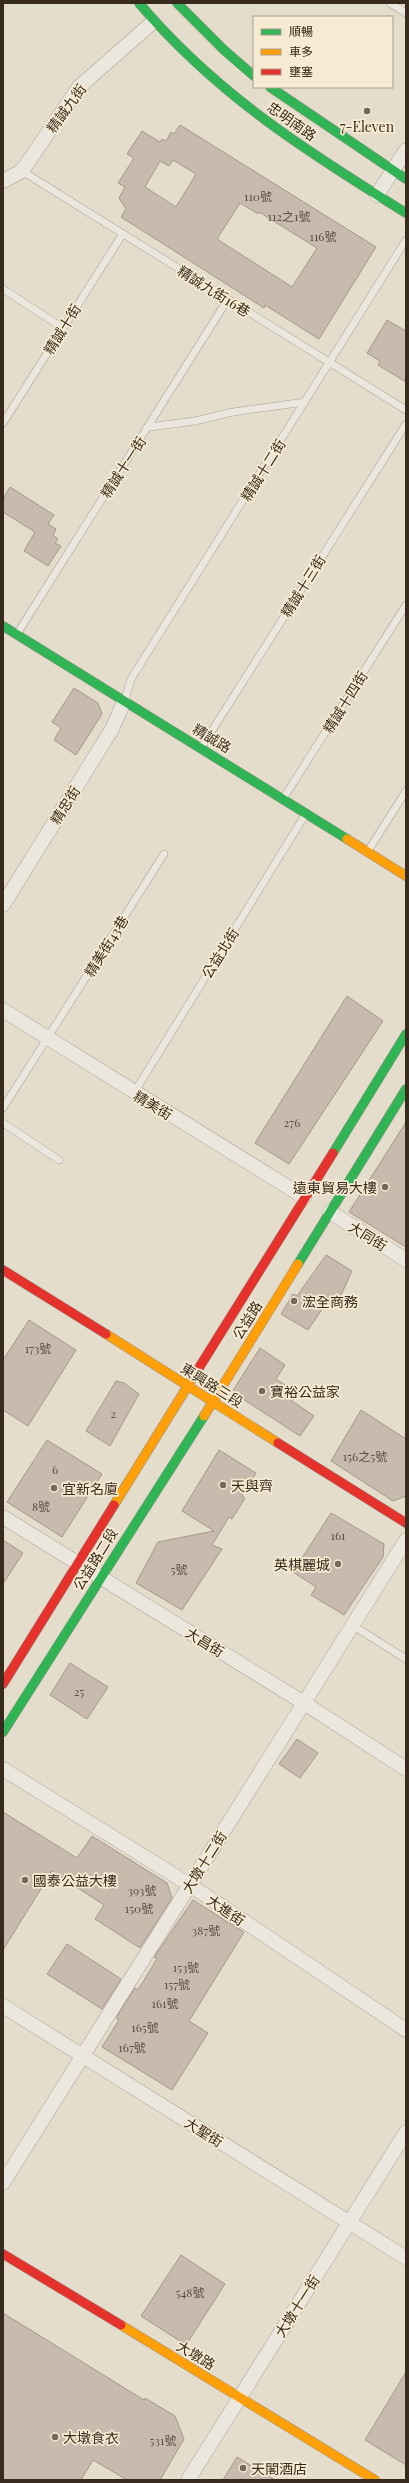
<svg xmlns="http://www.w3.org/2000/svg" width="409" height="2483" font-family="'Playfair Display','Noto Sans TC',serif">
<style>
.building{fill:#c8bbad;stroke:#a4988b;fill-rule:evenodd}
.lines{fill:none;stroke-linecap:round;stroke-linejoin:round}
.lane-casing{stroke:#a9a296;stroke-width:8}
.street-casing{stroke:#a9a296;stroke-width:15}
.fast-casing{stroke:#999185;stroke-width:10}
.slow-casing{stroke:#999185;stroke-width:10}
.jam-casing{stroke:#999185;stroke-width:10}
.lane{stroke:#ece7de;stroke-width:7}
.street{stroke:#ece7de;stroke-width:14}
.fast{stroke:#30b455;stroke-width:9}
.slow{stroke:#ff9f0a;stroke-width:9}
.jam{stroke:#e5322d;stroke-width:9}
.poi-dot{fill:#74695a;stroke:#f6ebd2;stroke-width:1.5}
.labels{text-anchor:middle;dominant-baseline:central;stroke-width:3.5;stroke-linejoin:round;paint-order:stroke}
.number-label{font-size:12px;fill:#5c4e41}
.street-label{font-size:14px;fill:#382a1d;stroke:#f6ebd2}
.poi-label{font-size:14px;fill:#382a1d;stroke:#f6ebd2;text-anchor:start}
</style>
<rect width="100%" height="100%" fill="#e4ddcc"/>
<g class="building">
<path d="M 180,125 L 376,247 L 319,339 L 265,305 L 264,308 L 121,217 L 126,209 L 119,198 L 125,187 L 118,183 L 134,158 L 127,154 L 142,131 L 160,142 L 162,139 L 166,141 L 171,132 L 174,134 ZM 173,160 L 196,174 L 176,207 L 145,187 L 160,161 L 169,166 ZM 240,203 L 258,214 L 259,212 L 317,248 L 292,287 L 217,239 Z"/>
<path d="M 387,320 L 406,331 L 406,382 L 378,365 L 380,361 L 367,353 Z"/>
<path d="M 10,487 L 54,515 L 48,524 L 56,529 L 53,535 L 58,539 L 55,543 L 61,546 L 48,566 L 24,551 L 35,532 L 3,512 L 3,499 Z"/>
<path d="M 74,688 L 98,703 L 102,714 L 76,755 L 54,740 L 61,728 L 52,722 Z"/>
<path d="M 347,996 L 383,1021 L 289,1164 L 255,1143 Z"/>
<path d="M 406,1122 L 406,1247 L 349,1212 Z"/>
<path d="M 326,1255 L 352,1271 L 336,1306 L 327,1302 L 308,1330 L 281,1314 L 293,1294 L 297,1296 Z"/>
<path d="M 29,1320 L 76,1350 L 28,1426 L 3,1410 L 3,1360 Z"/>
<path d="M 260,1348 L 285,1365 L 276,1379 L 297,1393 L 292,1401 L 314,1416 L 300,1436 L 232,1392 Z"/>
<path d="M 116,1381 L 124,1383 L 139,1394 L 110,1446 L 86,1431 Z"/>
<path d="M 361,1410 L 406,1439 L 406,1496 L 393,1501 L 331,1461 Z"/>
<path d="M 47,1440 L 102,1474 L 62,1537 L 7,1502 Z"/>
<path d="M 219,1450 L 256,1473 L 242,1496 L 245,1498 L 232,1519 L 229,1517 L 212,1545 L 222,1549 L 182,1610 L 136,1583 L 158,1542 L 214,1531 L 182,1511 Z"/>
<path d="M 331,1513 L 384,1544 L 383,1557 L 344,1615 L 311,1595 L 316,1587 L 293,1572 Z"/>
<path d="M 3,1540 L 23,1553 L 3,1584 Z"/>
<path d="M 70,1663 L 108,1687 L 87,1719 L 50,1695 Z"/>
<path d="M 297,1739 L 318,1753 L 300,1778 L 279,1764 Z"/>
<path d="M 3,1812 L 77,1858 L 92,1836 L 167,1883 L 172,1898 L 140,1948 L 95,1919 L 104,1905 L 52,1871 L 3,1950 Z"/>
<path d="M 193,1900 L 244,1932 L 189,2021 L 208,2033 L 172,2090 L 102,2047 L 119,2020 L 116,2018 L 135,1988 L 138,1990 L 157,1959 L 154,1957 Z"/>
<path d="M 67,1944 L 121,1979 L 102,2009 L 47,1974 Z"/>
<path d="M 181,2255 L 225,2284 L 186,2345 L 141,2316 Z"/>
<path d="M 3,2313 L 144,2400 L 145,2398 L 175,2416 L 184,2439 L 160,2480 L 127,2480 L 93,2460 L 81,2480 L 3,2480 Z"/>
<path d="M 406,2372 L 406,2465 L 365,2440 Z"/>
<path d="M 237,2457 L 275,2480 L 223,2480 Z"/>
</g>
<g class="lines">
<g class="lane-casing">
<g id="lane">
<path d="M 390,3 L 406,13"/>
<path d="M 22,171 L 406,410"/>
<path d="M 3,289 L 63,328"/>
<path d="M 3,423 L 122,235"/>
<path d="M 149,427 L 195,421 L 233,412 L 305,402"/>
<path d="M 17,634 L 228,299"/>
<path d="M 125,700 L 131,679 L 406,240"/>
<path d="M 201,748 L 406,424"/>
<path d="M 283,799 L 406,605"/>
<path d="M 368,851 L 406,791"/>
<path d="M 134,1093 L 305,815"/>
<path d="M 3,1108 L 164,854"/>
<path d="M 3,1123 L 59,1160"/>
<path d="M 352,1625 L 406,1659"/>
</g>
</g>
<g class="street-casing">
<g id="street">
<path d="M 3,181 L 22,171 L 79,87 L 153,22"/>
<path d="M 377,195 L 406,150"/>
<path d="M 3,905 L 112,729 L 124,702"/>
<path d="M 3,1010 L 304,1197"/>
<path d="M 330,1212 L 406,1260"/>
<path d="M 3,1517 L 304,1703 L 406,1769"/>
<path d="M 3,1769 L 190,1885 L 406,2030"/>
<path d="M 3,2006 L 406,2258"/>
<path d="M 3,2183 L 406,1540"/>
<path d="M 188,2480 L 406,2132"/>
</g>
</g>
<g class="fast-casing">
<g id="fast">
<path d="M 139,3 C 216,94 306,151 406,213"/>
<path d="M 177,3 L 224,50 L 254,76"/>
<path d="M 270,87 L 406,179"/>
<path d="M 3,626 L 347,839"/>
<path d="M 333,1153 L 406,1034"/>
<path d="M 298,1264 L 406,1089"/>
<path d="M 3,1732 L 204,1416"/>
</g>
</g>
<g class="slow-casing">
<g id="slow">
<path d="M 347,839 L 406,876"/>
<path d="M 106,1334 L 278,1443"/>
<path d="M 204,1416 L 298,1264"/>
<path d="M 114,1505 L 197,1371"/>
<path d="M 121,2325 L 375,2480"/>
</g>
</g>
<g class="jam-casing">
<g id="jam">
<path d="M 3,1270 L 106,1334"/>
<path d="M 197,1371 L 333,1153"/>
<path d="M 278,1443 L 406,1523"/>
<path d="M 3,1684 L 114,1505"/>
<path d="M 3,2254 L 121,2325"/>
</g>
</g>
<use href="#lane" class="lane"/>
<use href="#street" class="street"/>
<use href="#fast" class="fast"/>
<use href="#slow" class="slow"/>
<use href="#jam" class="jam"/>
</g>
<g class="poi-dot">
<circle cx="367" cy="111" r="4"/>
<circle cx="385" cy="1187" r="4"/>
<circle cx="294" cy="1301" r="4"/>
<circle cx="262" cy="1391" r="4"/>
<circle cx="223" cy="1485" r="4"/>
<circle cx="54" cy="1488" r="4"/>
<circle cx="338" cy="1564" r="4"/>
<circle cx="25" cy="1880" r="4"/>
<circle cx="55" cy="2437" r="4"/>
<circle cx="243" cy="2468" r="4"/>
</g>
<g class="labels">
<g class="number-label">
<text x="258" y="196">110號</text>
<text x="289" y="216">112之1號</text>
<text x="323" y="236">116號</text>
<text x="292" y="1122">276</text>
<text x="38" y="1348">173號</text>
<text x="113" y="1413">2</text>
<text x="365" y="1456">156之5號</text>
<text x="55" y="1469">6</text>
<text x="41" y="1506">8號</text>
<text x="338" y="1535">161</text>
<text x="179" y="1569">5號</text>
<text x="79" y="1691">25</text>
<text x="142" y="1890">393號</text>
<text x="139" y="1908">150號</text>
<text x="206" y="1930">387號</text>
<text x="186" y="1967">153號</text>
<text x="177" y="1984">157號</text>
<text x="165" y="2003">161號</text>
<text x="145" y="2027">165號</text>
<text x="132" y="2047">167號</text>
<text x="190" y="2292">548號</text>
<text x="163" y="2440">531號</text>
</g>
<g class="street-label">
<text transform="translate(66 108) rotate(-54)">精誠九街</text>
<text transform="translate(292 121) rotate(35)">忠明南路</text>
<text transform="translate(214 291) rotate(32)">精誠九街16巷</text>
<text transform="translate(62 329) rotate(-58)">精誠十街</text>
<text transform="translate(123 467) rotate(-57)">精誠十一街</text>
<text transform="translate(263 470) rotate(-58)">精誠十二街</text>
<text transform="translate(303 586) rotate(-58)">精誠十三街</text>
<text transform="translate(345 702) rotate(-58)">精誠十四街</text>
<text transform="translate(212 738) rotate(31)">精誠路</text>
<text transform="translate(65 805) rotate(-58)">精忠街</text>
<text transform="translate(106 946) rotate(-58)">精美街43巷</text>
<text transform="translate(220 953) rotate(-58)">公益北街</text>
<text transform="translate(153 1105) rotate(31)">精美街</text>
<text transform="translate(368 1236) rotate(32)">大同街</text>
<text transform="translate(247 1320) rotate(-58)">公益路</text>
<text transform="translate(212 1385) rotate(32)">東興路三段</text>
<text transform="translate(95 1559) rotate(-58)">公益路二段</text>
<text transform="translate(205 1642) rotate(32)">大昌街</text>
<text transform="translate(204 1862) rotate(-58)">大墩十二街</text>
<text transform="translate(226 1910) rotate(34)">大進街</text>
<text transform="translate(204 2132) rotate(32)">大聖街</text>
<text transform="translate(297 2306) rotate(-58)">大墩十一街</text>
<text transform="translate(196 2355) rotate(31)">大墩路</text>
</g>
<g class="poi-label">
<text x="367" y="126" text-anchor="middle">7-Eleven</text>
<text x="377" y="1187" text-anchor="end">遠東貿易大樓</text>
<text x="302" y="1301">浤全商務</text>
<text x="270" y="1391">寶裕公益家</text>
<text x="231" y="1485">天與齊</text>
<text x="62" y="1488">宜新名廈</text>
<text x="330" y="1564" text-anchor="end">英棋麗城</text>
<text x="33" y="1880">國泰公益大樓</text>
<text x="63" y="2437">大墩食衣</text>
<text x="251" y="2468">天閣酒店</text>
</g>
</g>
<rect width="409" height="2483" fill="none" stroke="#382a1d" stroke-width="8"/>
<rect x="253" y="16" width="140" height="72" fill="#f6ebd2" stroke="#aa9e8a"/>
<rect x="261" y="29" width="20" height="6" fill="#30b455" stroke="#aa9e8a"/>
<text x="289" y="36" font-size="12" fill="#382a1d">順暢</text>
<rect x="261" y="49" width="20" height="6" fill="#ff9f0a" stroke="#aa9e8a"/>
<text x="289" y="56" font-size="12" fill="#382a1d">車多</text>
<rect x="261" y="69" width="20" height="6" fill="#e5322d" stroke="#aa9e8a"/>
<text x="289" y="76" font-size="12" fill="#382a1d">壅塞</text>
</svg>
